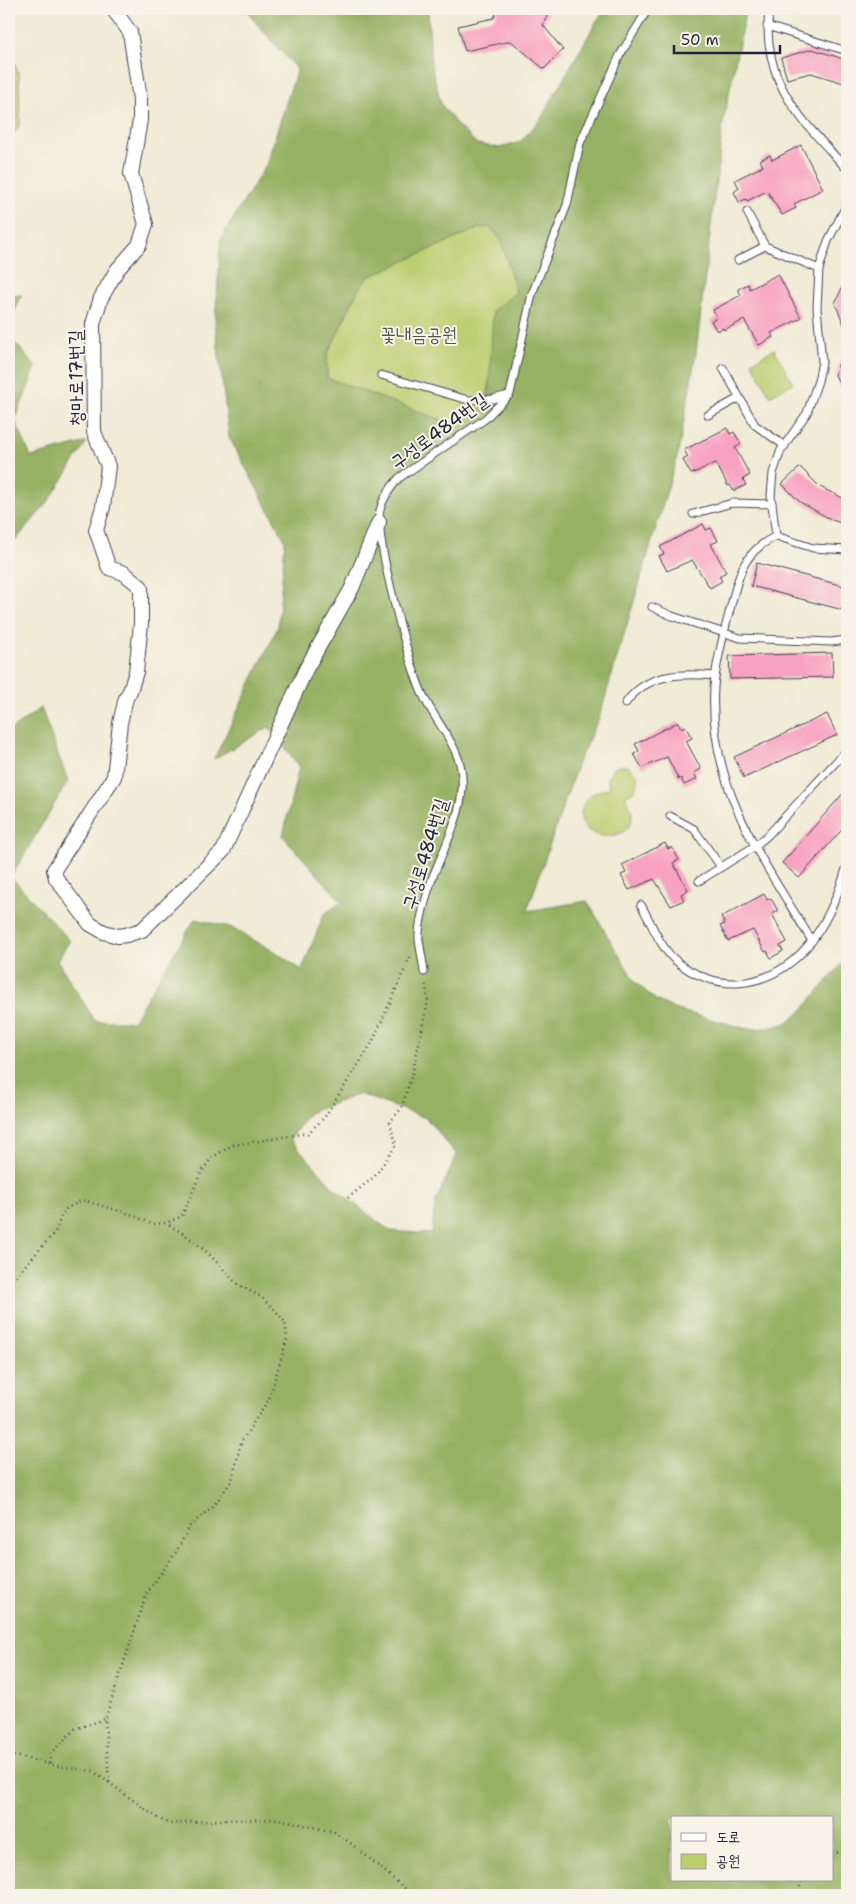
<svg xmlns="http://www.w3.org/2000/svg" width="856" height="1904" font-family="'Shantell Sans','Poor Story',sans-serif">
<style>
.green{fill:#bdce71;stroke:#707856}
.forest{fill:#96b163;stroke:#5c6a4f;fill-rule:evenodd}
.building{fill:#f8a2c1}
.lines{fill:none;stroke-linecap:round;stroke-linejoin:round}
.lane-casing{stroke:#414052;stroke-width:9}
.street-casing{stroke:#414052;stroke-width:16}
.path{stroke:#414052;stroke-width:2.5;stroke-dasharray:1 4;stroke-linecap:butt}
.lane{stroke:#fff;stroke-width:7}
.street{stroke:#fff;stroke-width:14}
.labels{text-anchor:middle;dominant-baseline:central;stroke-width:4;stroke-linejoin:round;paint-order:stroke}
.park-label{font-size:19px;fill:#50564b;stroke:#f7f3e8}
.street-label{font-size:19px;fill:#22223b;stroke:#f7f3e8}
</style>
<rect width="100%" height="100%" fill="#f7f3e8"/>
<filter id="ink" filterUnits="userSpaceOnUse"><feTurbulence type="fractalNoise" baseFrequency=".02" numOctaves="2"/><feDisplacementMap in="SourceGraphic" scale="10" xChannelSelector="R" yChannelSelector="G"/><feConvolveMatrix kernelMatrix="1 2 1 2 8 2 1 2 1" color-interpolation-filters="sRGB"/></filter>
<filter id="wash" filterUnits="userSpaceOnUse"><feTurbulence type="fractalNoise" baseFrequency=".0096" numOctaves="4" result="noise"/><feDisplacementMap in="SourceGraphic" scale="20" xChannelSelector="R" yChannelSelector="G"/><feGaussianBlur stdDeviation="1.12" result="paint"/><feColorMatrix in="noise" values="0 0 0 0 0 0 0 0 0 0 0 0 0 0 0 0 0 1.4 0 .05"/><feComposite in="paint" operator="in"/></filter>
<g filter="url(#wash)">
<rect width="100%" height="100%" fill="#f0ebd5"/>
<g class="green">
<path d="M 9,9 L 11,51 L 19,76 L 20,123 L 16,132 L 9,131 Z"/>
<path d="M 490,227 L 501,240 L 516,292 L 483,408 L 452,424 L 327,378 L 327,355 L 357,292 L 368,277 L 479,228 Z"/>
<path d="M 774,349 L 793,383 L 770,396 L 752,362 Z"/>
<path d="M 618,766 L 628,766 L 638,776 L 635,790 L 625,796 C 658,847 564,849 584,804 C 589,793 599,790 610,789 C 606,779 608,771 618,766 Z"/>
</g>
<g class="forest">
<path d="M 247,9 L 428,9 L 431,64 L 441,104 L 457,125 L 477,144 L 500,148 L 520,142 L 540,120 L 598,19 L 607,9 L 746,9 L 723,123 L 696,353 L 678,454 L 599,718 L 579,760 L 527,911 L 587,901 L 635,982 L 656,1000 L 674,1009 L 747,1029 L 768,1028 L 784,1024 L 798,1015 L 847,958 L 847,1895 L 9,1895 L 9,731 L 41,708 L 68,781 L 11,877 L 70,941 L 57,960 L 95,1021 L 133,1021 L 195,919 L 230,927 L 277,953 L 302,970 L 324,914 L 342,902 L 283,836 L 299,766 L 269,727 L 214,759 L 278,627 L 285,540 L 229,437 L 215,322 L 221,239 L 266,165 L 297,69 L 252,18 ZM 490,227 L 501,240 L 516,292 L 493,311 L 489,393 L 483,408 L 452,424 L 327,378 L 327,355 L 357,292 L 368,277 L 479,228 ZM 359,1094 L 426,1118 L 457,1155 L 435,1203 L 432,1234 L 390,1231 L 334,1188 L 290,1139 L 309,1113 ZM 672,1818 L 832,1818 L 832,1880 L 672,1880 Z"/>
<path d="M 22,295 L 9,324 L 9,296 Z"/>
<path d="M 9,336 L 36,367 L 15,420 L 31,457 L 87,442 L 48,502 L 9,548 Z"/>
</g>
<g id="blocks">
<g class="building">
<path d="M 498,9 L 550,9 L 543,25 L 563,50 L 544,69 L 511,41 L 465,51 L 458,26 L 494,18 Z"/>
<path d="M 812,49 L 847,60 L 847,84 L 811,73 L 787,79 L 781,58 Z"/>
<path d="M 801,145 L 823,189 L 794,204 L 796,208 L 782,215 L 767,191 L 747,201 L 746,199 L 739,202 L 734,192 L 739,188 L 735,180 L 763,166 L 760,160 L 770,155 L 772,160 Z"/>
<path d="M 778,274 L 801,318 L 771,333 L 773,337 L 759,345 L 744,320 L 724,330 L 723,328 L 717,331 L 711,321 L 717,318 L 713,310 L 741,295 L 738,289 L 748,284 L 750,289 Z"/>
<path d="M 847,277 L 847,332 L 835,303 Z"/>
<path d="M 847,349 L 847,398 L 835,375 L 837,367 Z"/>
<path d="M 727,428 L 730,434 L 734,432 L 741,444 L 735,448 L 750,475 L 743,479 L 746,485 L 734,491 L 730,485 L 728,486 L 716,463 L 691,474 L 683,460 L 688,457 L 684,450 Z"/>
<path d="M 800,467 L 820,487 L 847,500 L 847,525 L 832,520 L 800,502 L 782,484 Z"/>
<path d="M 703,524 L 706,530 L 711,528 L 718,541 L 711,544 L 726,572 L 719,576 L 722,581 L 710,588 L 692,560 L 667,571 L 659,556 L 664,554 L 660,547 Z"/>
<path d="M 757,563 L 847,587 L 847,611 L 751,586 Z"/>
<path d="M 832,653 L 833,677 L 730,679 L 729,656 Z"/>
<path d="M 827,714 L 837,735 L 744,778 L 734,757 Z"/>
<path d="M 678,722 L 681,728 L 685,726 L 692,738 L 686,741 L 701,769 L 694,773 L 697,779 L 684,785 L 681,778 L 679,780 L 667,757 L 642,768 L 634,754 L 639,751 L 635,744 Z"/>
<path d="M 847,789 L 847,824 L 799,878 L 782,863 Z"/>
<path d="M 665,843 L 668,849 L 672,847 L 679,860 L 673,863 L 688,890 L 681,894 L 684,900 L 671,906 L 654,879 L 629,890 L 621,875 L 626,873 L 622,865 Z"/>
<path d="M 764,894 L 767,900 L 771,898 L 778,911 L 772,914 L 787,942 L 780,946 L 783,951 L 771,958 L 767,951 L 765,952 L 753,930 L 728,941 L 720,926 L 725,924 L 721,917 Z"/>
</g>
</g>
</g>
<g filter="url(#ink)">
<use href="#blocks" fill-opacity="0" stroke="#414052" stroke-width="1"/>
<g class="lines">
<g class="lane-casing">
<g id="lane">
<path d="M 769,9 C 761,83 801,119 847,169"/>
<path d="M 767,26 L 847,51"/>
<path d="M 847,204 L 828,241 L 819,269 L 817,308 L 822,362 L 818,381 L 807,413 L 781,450 L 773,473 L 771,496 L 776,536 L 813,548 L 847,550"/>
<path d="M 747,212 L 765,246 L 819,269"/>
<path d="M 738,260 L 765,246"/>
<path d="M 723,368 L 755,425 L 785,446"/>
<path d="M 381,375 L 468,400 L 493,399 L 509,395"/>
<path d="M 708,415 L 739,398"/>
<path d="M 693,514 L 732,503 L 772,504"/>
<path d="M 776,536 C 740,554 739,577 729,613 C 723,637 716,662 714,687 C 708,787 763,860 812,941"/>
<path d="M 652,607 L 672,616 L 740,638 L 831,642 L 847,640"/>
<path d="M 625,704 C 646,673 681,673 715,676"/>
<path d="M 670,816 L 694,829 L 721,867"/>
<path d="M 699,881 L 755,846 L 768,835 L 847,750"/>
<path d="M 641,905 C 651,922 660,947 675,960 C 692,975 716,984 738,983 C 800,978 830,922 846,869"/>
<path d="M 424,972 C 423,961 420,950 419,939 C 418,924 427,893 432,879 C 445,844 470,803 460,764 C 453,739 435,720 424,697 C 410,670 374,537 380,510 C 383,498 390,488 399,478 L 485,419 L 510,394 L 532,294 L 567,205 L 580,143 L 620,55 L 648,9"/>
</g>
</g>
<g class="street-casing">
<path id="street" d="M 113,9 L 130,32 L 140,99 L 140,120 L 131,174 L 146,224 L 139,245 L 117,270 L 101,298 L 93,324 L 94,432 L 108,466 L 103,507 L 96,530 L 109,568 L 124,573 L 141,587 L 141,623 L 136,672 L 130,691 L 126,698 L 120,723 L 114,777 L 54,870 L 56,878 L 90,924 L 104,932 L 118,936 L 126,935 L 142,930 L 223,851 L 306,669 L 352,588 L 379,522"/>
</g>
<g class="path">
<path d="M 348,1198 L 375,1176 L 396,1145 L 390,1122 L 401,1109 L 412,1075 L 428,1001 L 425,981"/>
<path d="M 9,1284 L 55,1232 L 64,1210 L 82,1200 L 130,1214 L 152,1224 L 166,1223 L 182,1216 L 200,1175 L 211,1158 L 233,1145 L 308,1133 L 324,1118 L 372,1043 L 411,955"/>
<path d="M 9,1754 L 57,1766 L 93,1771 L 156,1817 L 169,1824 L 221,1820 L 279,1819 L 334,1832 L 353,1845 L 413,1895"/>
<path d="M 50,1764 L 50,1754 L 75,1729 L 105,1719"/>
<path d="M 109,1782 L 105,1719 L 147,1593 L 176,1552 L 190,1526 L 215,1504 L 232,1480 L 241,1442 L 269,1399 L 287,1339 L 285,1322 L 275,1310 L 260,1296 L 238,1285 L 208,1253 L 187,1236 L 166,1223"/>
<path d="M 832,1853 L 847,1852"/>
<path d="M 794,1895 L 799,1890 L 802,1880"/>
</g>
<use href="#lane" class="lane"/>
<use href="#street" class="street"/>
</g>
</g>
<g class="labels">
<g class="park-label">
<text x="419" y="334">꽃내음공원</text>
</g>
<g class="street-label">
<text transform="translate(76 378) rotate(-91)">청마로17번길</text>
<text transform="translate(439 431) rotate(-36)">구성로484번길</text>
<text transform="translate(425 854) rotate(-73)">구성로484번길</text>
</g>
</g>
<rect width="856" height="1904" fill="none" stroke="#f7f3e8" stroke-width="30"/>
<rect x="671" y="1816" width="162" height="65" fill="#f7f3e8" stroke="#a29fa3"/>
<rect x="681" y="1833" width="25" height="8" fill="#ffffff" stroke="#a29fa3"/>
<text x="716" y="1842" font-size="15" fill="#22223b">도로</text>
<rect x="681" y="1854" width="25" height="15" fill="#bdce71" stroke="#a29fa3"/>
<text x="716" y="1866" font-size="15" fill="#22223b">공원</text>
<path d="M674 45v8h106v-8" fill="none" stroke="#22223b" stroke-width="2.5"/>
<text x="681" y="45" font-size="15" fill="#22223b" stroke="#f7f3e8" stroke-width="4" paint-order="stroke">50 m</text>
</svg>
